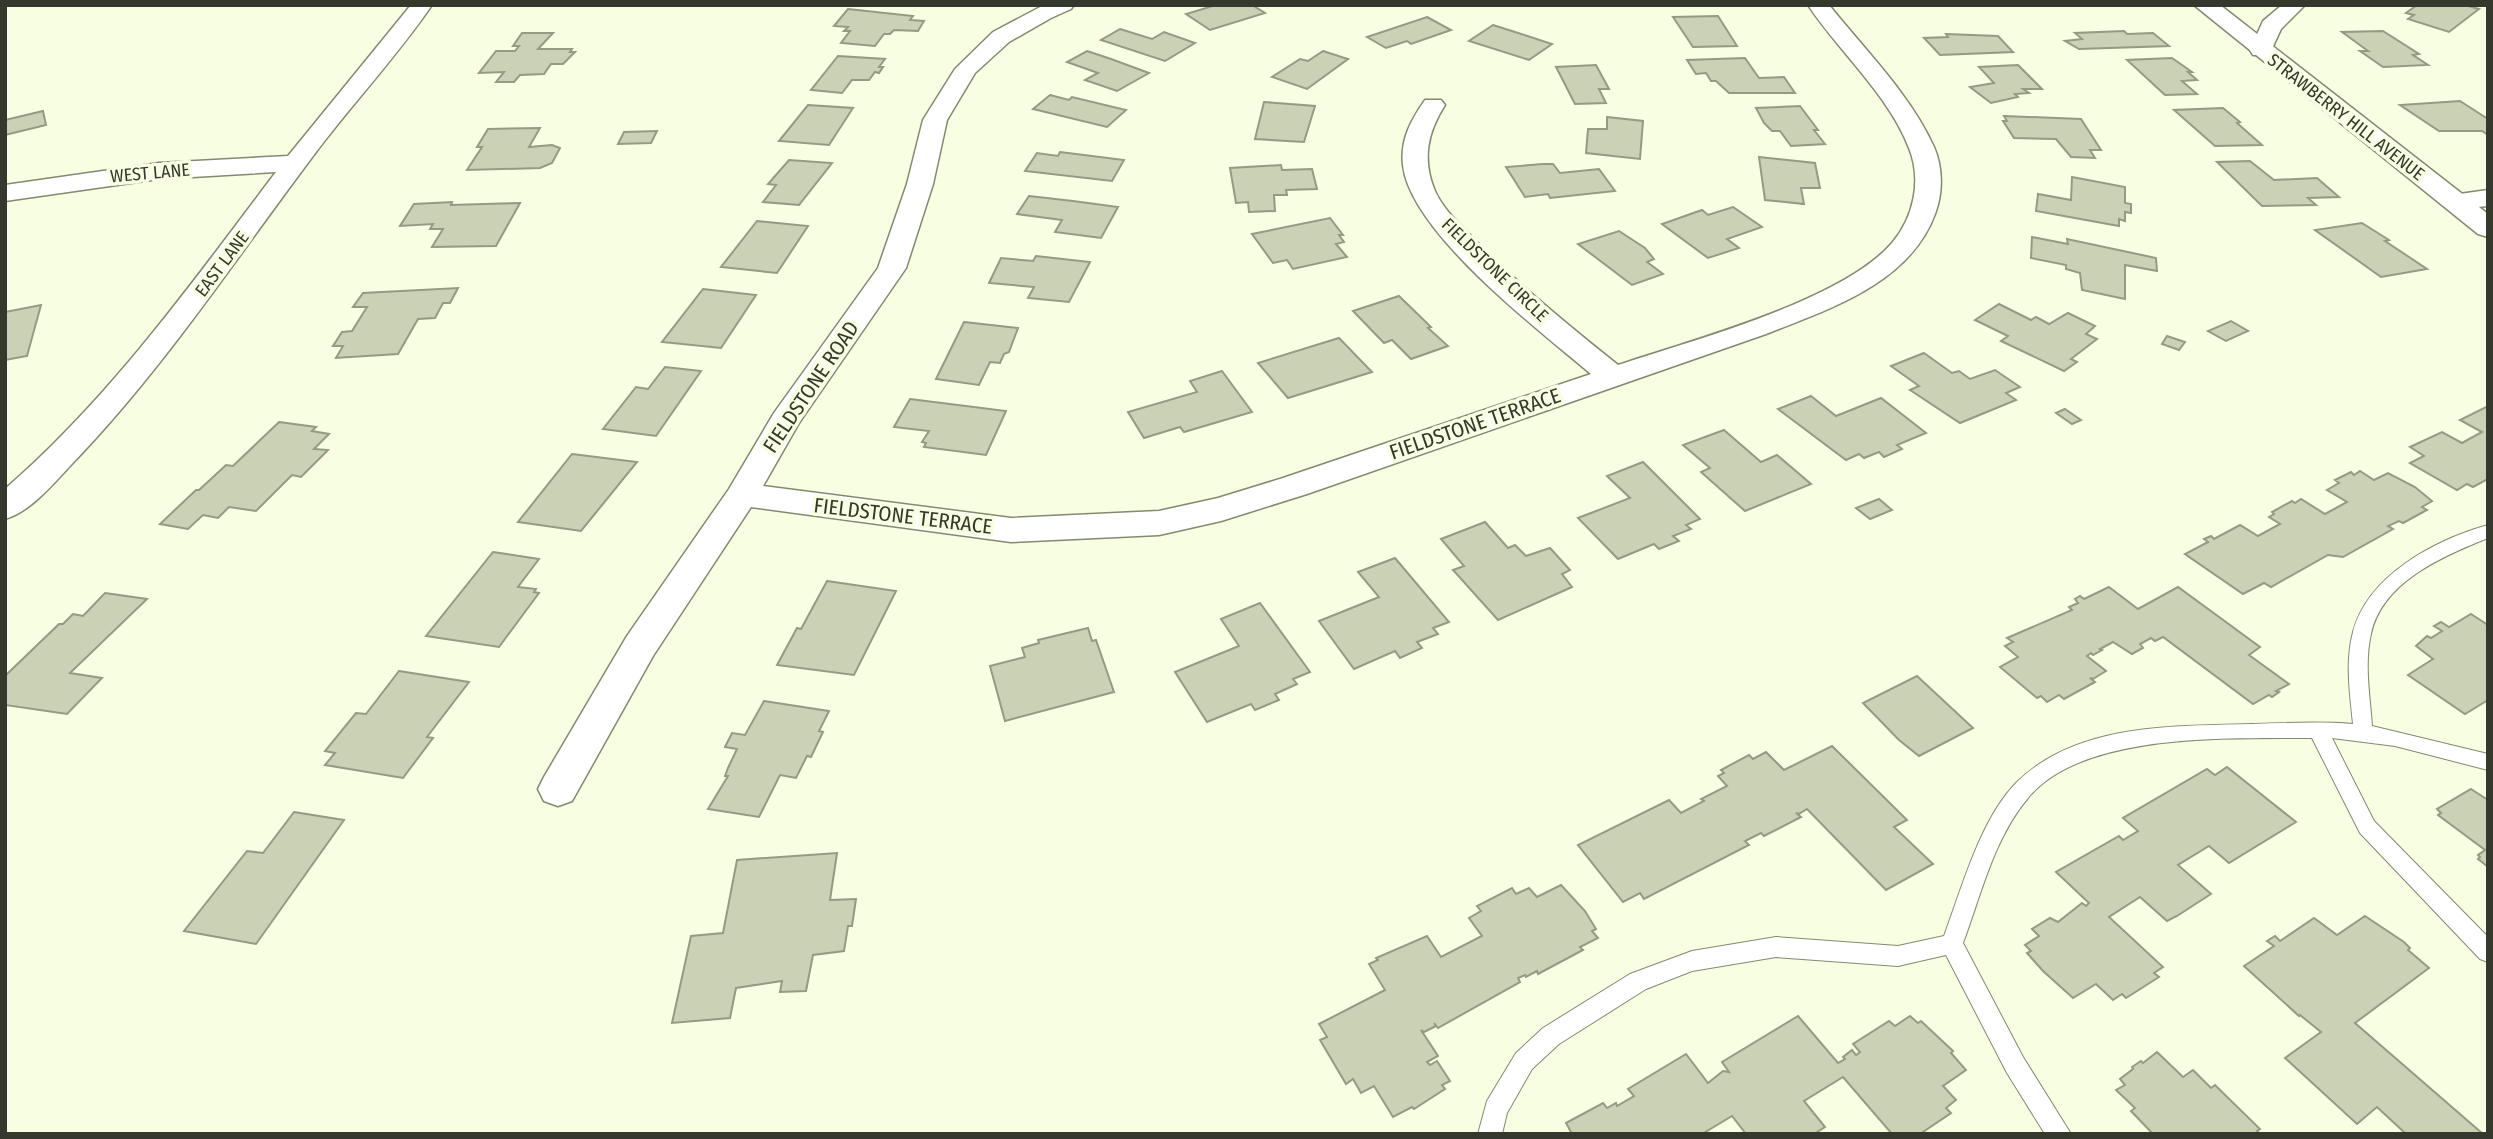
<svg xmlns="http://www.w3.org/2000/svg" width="2493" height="1139" font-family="'Fira Sans Condensed',sans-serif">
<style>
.building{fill:#cad1b5;stroke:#949b80;stroke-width:2}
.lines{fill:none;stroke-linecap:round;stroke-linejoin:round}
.lane-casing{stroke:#838a70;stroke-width:2}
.street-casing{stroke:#838a70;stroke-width:3}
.secondary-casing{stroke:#838a70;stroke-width:3}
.lane{fill:#fff;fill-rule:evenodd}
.street{fill:#fff;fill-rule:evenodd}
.secondary{fill:#fff;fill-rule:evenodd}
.labels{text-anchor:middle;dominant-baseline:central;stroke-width:7;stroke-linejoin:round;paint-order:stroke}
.far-street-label{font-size:18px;fill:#35382d;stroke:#f7fee1}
.street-label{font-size:21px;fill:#35382d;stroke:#f7fee1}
</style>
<rect width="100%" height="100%" fill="#f7fee1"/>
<g class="building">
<path d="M 1216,5 L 1252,5 L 1265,13 L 1210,30 L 1186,14 Z"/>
<path d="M 2417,5 L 2465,5 L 2479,9 L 2449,32 L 2408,19 L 2414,15 L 2406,13 Z"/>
<path d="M 848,9 L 913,16 L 910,20 L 924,21 L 918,31 L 894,30 L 890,34 L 884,34 L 875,46 L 841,43 L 850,31 L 844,31 L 848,27 L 834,26 Z"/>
<path d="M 1718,16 L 1737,46 L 1693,47 L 1673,17 Z"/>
<path d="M 1427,17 L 1451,30 L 1411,44 L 1407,41 L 1386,48 L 1367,37 Z"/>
<path d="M 1493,25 L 1515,32 L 1552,44 L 1529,60 L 1469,41 Z"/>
<path d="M 1120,29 L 1152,39 L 1164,32 L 1195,43 L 1165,61 L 1101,40 Z"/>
<path d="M 2124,31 L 2127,34 L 2153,33 L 2169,46 L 2079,49 L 2065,41 L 2082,39 L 2075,33 Z"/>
<path d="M 2383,31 L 2419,54 L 2413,55 L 2428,65 L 2383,67 L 2360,51 L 2368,51 L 2342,32 Z"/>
<path d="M 522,33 L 553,33 L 538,49 L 572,49 L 570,52 L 575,52 L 563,64 L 551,64 L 544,74 L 520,75 L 514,82 L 496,82 L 504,72 L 479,73 L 496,51 L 515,51 L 519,46 L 513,46 Z"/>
<path d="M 1946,34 L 1998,36 L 2013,52 L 1940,55 L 1924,38 L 1948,37 Z"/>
<path d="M 1087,51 L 1111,59 L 1149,73 L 1117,91 L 1085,80 L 1098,73 L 1067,62 Z"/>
<path d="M 1323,51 L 1348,59 L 1307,89 L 1272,77 L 1300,59 L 1308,61 Z"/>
<path d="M 838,56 L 885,59 L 879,67 L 883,67 L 879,73 L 875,72 L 869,80 L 852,80 L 842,93 L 811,90 Z"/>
<path d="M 1745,58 L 1759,78 L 1784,77 L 1795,93 L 1729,93 L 1716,81 L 1711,81 L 1706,73 L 1696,74 L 1687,60 Z"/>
<path d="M 2172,58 L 2192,72 L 2188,72 L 2197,80 L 2182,81 L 2197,94 L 2165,95 L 2127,60 Z"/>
<path d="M 1596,65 L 1609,89 L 1599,89 L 1606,103 L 1575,104 L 1556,67 Z"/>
<path d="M 2018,65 L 2042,89 L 2023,89 L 2029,93 L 2015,94 L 2018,97 L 1991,103 L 1970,87 L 1994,83 L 1979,67 Z"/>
<path d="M 1050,95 L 1069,100 L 1072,97 L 1126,110 L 1107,127 L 1033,109 Z"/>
<path d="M 2460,101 L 2488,119 L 2488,135 L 2482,131 L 2439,131 L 2400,105 Z"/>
<path d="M 1264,102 L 1315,106 L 1304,142 L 1255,139 Z"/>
<path d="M 808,105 L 853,108 L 829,145 L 779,141 Z"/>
<path d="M 1800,106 L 1818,130 L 1814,130 L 1825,144 L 1791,146 L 1780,131 L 1772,131 L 1764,123 L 1756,108 Z"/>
<path d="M 2223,108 L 2240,122 L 2237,123 L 2262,145 L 2215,146 L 2174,110 Z"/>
<path d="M 43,111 L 46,125 L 5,135 L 5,120 Z"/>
<path d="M 2004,116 L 2081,119 L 2101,150 L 2090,150 L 2095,158 L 2071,157 L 2056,139 L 2014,138 L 2003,121 L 2007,121 Z"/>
<path d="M 1607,117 L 1643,121 L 1640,159 L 1586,153 L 1588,129 L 1607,129 Z"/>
<path d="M 540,128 L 529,147 L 552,145 L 560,148 L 552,163 L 540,168 L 467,170 L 482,147 L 477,147 L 488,129 Z"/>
<path d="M 657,131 L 651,143 L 618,144 L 624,132 Z"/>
<path d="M 1060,152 L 1124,160 L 1112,181 L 1025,171 L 1037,153 L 1058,156 Z"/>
<path d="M 1759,157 L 1815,163 L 1820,188 L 1801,188 L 1804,204 L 1765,200 Z"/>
<path d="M 789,160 L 832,163 L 799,205 L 763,202 L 776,185 L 768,184 Z"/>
<path d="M 2250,161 L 2274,180 L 2317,178 L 2339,197 L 2308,198 L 2316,205 L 2262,206 L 2217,162 Z"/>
<path d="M 1543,164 L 1553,164 L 1560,173 L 1599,169 L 1615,191 L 1550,198 L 1548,194 L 1525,197 L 1506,167 Z"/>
<path d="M 1281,165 L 1282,170 L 1312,169 L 1317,189 L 1286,190 L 1287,195 L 1274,195 L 1275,211 L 1249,212 L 1248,202 L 1236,203 L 1230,168 Z"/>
<path d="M 2072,177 L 2125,187 L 2125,203 L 2131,204 L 2131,213 L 2125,212 L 2125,221 L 2119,219 L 2119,226 L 2036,211 L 2038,194 L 2071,200 Z"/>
<path d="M 1029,196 L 1073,201 L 1118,207 L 1101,238 L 1055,232 L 1062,220 L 1017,214 Z"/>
<path d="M 452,202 L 451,205 L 520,203 L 496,246 L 432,247 L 443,229 L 430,229 L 433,224 L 400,226 L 414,204 Z"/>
<path d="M 1733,207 L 1762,227 L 1727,239 L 1739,248 L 1708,258 L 1662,224 L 1702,210 L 1708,215 Z"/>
<path d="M 1330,218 L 1343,235 L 1339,235 L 1344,242 L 1336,244 L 1347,257 L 1293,269 L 1287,260 L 1273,263 L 1252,234 Z"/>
<path d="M 757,221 L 808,226 L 777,273 L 721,267 Z"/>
<path d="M 2362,223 L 2389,240 L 2385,241 L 2427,269 L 2381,277 L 2315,230 Z"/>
<path d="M 1619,231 L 1645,248 L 1654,259 L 1647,262 L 1663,274 L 1632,285 L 1578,244 Z"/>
<path d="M 2032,237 L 2068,244 L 2067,239 L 2156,258 L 2157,271 L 2125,265 L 2125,299 L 2082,290 L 2080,273 L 2066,269 L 2066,265 L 2031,258 Z"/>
<path d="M 1036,256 L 1090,262 L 1069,302 L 1028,298 L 1034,287 L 989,283 L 1001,258 L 1033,261 Z"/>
<path d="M 458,288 L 450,303 L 443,303 L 435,318 L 418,319 L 398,354 L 336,358 L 343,346 L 333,346 L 342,332 L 352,331 L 367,307 L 353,307 L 363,293 Z"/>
<path d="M 703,289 L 756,295 L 721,348 L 662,342 Z"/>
<path d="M 1399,296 L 1431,327 L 1428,328 L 1448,346 L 1411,359 L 1392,340 L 1384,343 L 1353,311 Z"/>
<path d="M 1999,304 L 2031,320 L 2036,317 L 2049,324 L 2068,313 L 2095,326 L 2086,334 L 2097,339 L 2071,359 L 2077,362 L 2064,371 L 2001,341 L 2008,336 L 1975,320 Z"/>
<path d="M 41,305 L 27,356 L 5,360 L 5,312 Z"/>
<path d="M 2231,321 L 2248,331 L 2226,341 L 2208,331 Z"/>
<path d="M 964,322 L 1018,328 L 1009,352 L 1004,354 L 1000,363 L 990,362 L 979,385 L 936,379 Z"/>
<path d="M 2167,336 L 2185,342 L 2179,350 L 2162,344 Z"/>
<path d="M 1339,338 L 1372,372 L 1288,398 L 1258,363 Z"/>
<path d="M 1924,353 L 1952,373 L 1959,371 L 1970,379 L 1995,370 L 2020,387 L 2006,393 L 2016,400 L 1960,423 L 1910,390 L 1919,386 L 1891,366 Z"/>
<path d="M 665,367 L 701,371 L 656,436 L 603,429 L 636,387 L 648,389 Z"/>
<path d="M 1222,371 L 1252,412 L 1184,432 L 1180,427 L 1144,438 L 1128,412 L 1197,392 L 1190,381 Z"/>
<path d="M 1811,396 L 1836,416 L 1881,398 L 1926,433 L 1897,445 L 1902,449 L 1884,457 L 1879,452 L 1864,458 L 1859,454 L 1846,460 L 1778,409 Z"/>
<path d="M 910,399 L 1006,411 L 986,455 L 924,447 L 926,443 L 922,442 L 929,431 L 894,427 Z"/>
<path d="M 2488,406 L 2488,479 L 2473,487 L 2467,484 L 2457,490 L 2410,463 L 2424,456 L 2410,447 L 2442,432 L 2462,443 L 2482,432 L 2460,420 Z"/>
<path d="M 2065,409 L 2081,420 L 2072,424 L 2056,413 Z"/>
<path d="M 279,422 L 316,427 L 312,431 L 329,434 L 314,449 L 328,450 L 301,477 L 292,475 L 256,511 L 229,507 L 218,518 L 203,515 L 188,529 L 160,524 L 196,490 L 199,490 L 226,465 L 233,466 Z"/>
<path d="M 1724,430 L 1761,462 L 1777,455 L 1811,484 L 1745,511 L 1701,472 L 1710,468 L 1683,445 Z"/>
<path d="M 572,454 L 637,462 L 581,531 L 518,522 Z"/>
<path d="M 1643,462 L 1700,519 L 1686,525 L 1691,529 L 1673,536 L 1679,541 L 1659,549 L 1654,544 L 1618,559 L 1578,518 L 1630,498 L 1607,476 Z"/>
<path d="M 2360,471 L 2374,480 L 2388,473 L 2415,487 L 2432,501 L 2422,507 L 2427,510 L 2403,523 L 2399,521 L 2388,526 L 2393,529 L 2343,557 L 2328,555 L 2271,587 L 2264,583 L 2243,594 L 2185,554 L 2208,542 L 2204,539 L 2211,536 L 2214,539 L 2240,525 L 2258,536 L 2280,524 L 2269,517 L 2274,514 L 2272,512 L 2292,501 L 2295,503 L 2301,499 L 2325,514 L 2347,502 L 2327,490 L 2339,483 L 2335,480 L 2351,472 L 2354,475 Z"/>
<path d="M 1879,499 L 1892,510 L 1870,519 L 1856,508 Z"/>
<path d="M 1485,522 L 1508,548 L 1515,545 L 1526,556 L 1550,548 L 1570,570 L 1562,574 L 1572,587 L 1498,620 L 1453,570 L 1464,566 L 1441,539 Z"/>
<path d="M 493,552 L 539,559 L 518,587 L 536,589 L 534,592 L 539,593 L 499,647 L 426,636 Z"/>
<path d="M 1395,558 L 1449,622 L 1433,628 L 1438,634 L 1417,642 L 1422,648 L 1400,658 L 1395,651 L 1354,669 L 1319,621 L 1379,597 L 1358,572 Z"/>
<path d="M 827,581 L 896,591 L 854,675 L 777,665 L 797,628 L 801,629 Z"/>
<path d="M 2109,587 L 2138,609 L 2178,587 L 2260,647 L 2249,655 L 2289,684 L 2276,691 L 2279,692 L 2272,697 L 2269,695 L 2253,704 L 2163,637 L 2155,641 L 2151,638 L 2140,644 L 2143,648 L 2132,654 L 2113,642 L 2100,649 L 2102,650 L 2093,655 L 2091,653 L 2087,656 L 2106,671 L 2093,679 L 2090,678 L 2095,682 L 2064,699 L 2059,695 L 2047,702 L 2041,696 L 2037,698 L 2000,667 L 2018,657 L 2005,646 L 2013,642 L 2007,638 L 2072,610 L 2069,607 L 2078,603 L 2075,599 L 2080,596 L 2084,599 Z"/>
<path d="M 105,593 L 147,599 L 70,673 L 102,678 L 67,714 L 5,705 L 5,676 L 59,624 L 63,624 L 73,614 L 83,616 Z"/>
<path d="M 1260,603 L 1310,672 L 1293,679 L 1297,684 L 1275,694 L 1279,700 L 1255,710 L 1251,704 L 1207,722 L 1175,672 L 1239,646 L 1221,619 Z"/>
<path d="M 2471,614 L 2488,625 L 2488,700 L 2465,714 L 2408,675 L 2433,659 L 2416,646 L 2427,636 L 2431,638 L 2442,631 L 2434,626 L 2441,622 L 2449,627 Z"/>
<path d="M 1088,628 L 1092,641 L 1096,640 L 1114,692 L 1005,721 L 990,666 L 1025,657 L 1022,648 L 1039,643 L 1038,640 Z"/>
<path d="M 399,671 L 469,682 L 427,737 L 433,738 L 403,778 L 325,765 L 335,753 L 325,751 L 356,713 L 366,714 Z"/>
<path d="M 1917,676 L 1973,728 L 1919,756 L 1899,740 L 1863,703 Z"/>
<path d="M 764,701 L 829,711 L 819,731 L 823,732 L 811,757 L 807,756 L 796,778 L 780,775 L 759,817 L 708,809 L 728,776 L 725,776 L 728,768 L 737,749 L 725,747 L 732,733 L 745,735 Z"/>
<path d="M 1832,746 L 1907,820 L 1894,827 L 1933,864 L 1886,890 L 1807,809 L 1799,814 L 1796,813 L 1801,817 L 1764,836 L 1761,833 L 1745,841 L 1749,845 L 1644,899 L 1640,893 L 1623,902 L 1578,845 L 1669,800 L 1681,813 L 1704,801 L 1701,799 L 1727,786 L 1718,776 L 1724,773 L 1721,770 L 1749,755 L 1753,759 L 1766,752 L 1784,770 Z"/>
<path d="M 2227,767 L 2296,822 L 2229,863 L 2209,846 L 2178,865 L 2211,894 L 2177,916 L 2167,921 L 2140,897 L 2109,917 L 2163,967 L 2154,973 L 2159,977 L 2126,998 L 2122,994 L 2113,1000 L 2096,984 L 2073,998 L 2043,971 L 2027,953 L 2031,951 L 2025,945 L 2039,936 L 2032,929 L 2050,918 L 2058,922 L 2082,903 L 2086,906 L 2089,903 L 2056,872 L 2119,836 L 2123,840 L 2138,831 L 2123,818 L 2207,769 L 2215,775 Z"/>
<path d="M 2471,789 L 2488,800 L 2488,867 L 2478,859 L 2480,857 L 2478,855 L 2485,850 L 2438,815 L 2441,813 L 2437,809 Z"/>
<path d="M 294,812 L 344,820 L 256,944 L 184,931 L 247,851 L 263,853 Z"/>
<path d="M 837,853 L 830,900 L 856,899 L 852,926 L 848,926 L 844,951 L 813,955 L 806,991 L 780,992 L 782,981 L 736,988 L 730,1018 L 672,1023 L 691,936 L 723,933 L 737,860 Z"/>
<path d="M 1561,885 L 1585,911 L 1596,929 L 1592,931 L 1598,938 L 1580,947 L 1583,950 L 1538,974 L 1537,971 L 1526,977 L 1525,975 L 1518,978 L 1520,982 L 1438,1028 L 1434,1023 L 1436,1026 L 1424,1032 L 1421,1030 L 1438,1056 L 1427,1062 L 1430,1065 L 1437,1061 L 1450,1081 L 1442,1085 L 1445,1089 L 1414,1109 L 1412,1107 L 1393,1117 L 1374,1086 L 1361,1093 L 1353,1079 L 1346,1084 L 1320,1040 L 1327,1037 L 1319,1024 L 1385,990 L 1369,964 L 1378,960 L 1376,958 L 1427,936 L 1441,957 L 1482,936 L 1469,918 L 1481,911 L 1477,906 L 1512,888 L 1516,894 L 1529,888 L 1537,897 Z"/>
<path d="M 2365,916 L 2404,942 L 2410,948 L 2408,950 L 2429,968 L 2355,1023 L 2483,1134 L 2406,1134 L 2377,1107 L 2357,1124 L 2285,1058 L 2321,1032 L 2300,1015 L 2299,1016 L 2244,966 L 2274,946 L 2267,941 L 2275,936 L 2280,941 L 2314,918 L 2337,935 Z"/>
<path d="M 1798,1016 L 1838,1063 L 1845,1059 L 1843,1057 L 1852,1050 L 1856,1055 L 1860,1052 L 1853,1044 L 1889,1021 L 1895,1026 L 1910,1016 L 1918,1023 L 1921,1021 L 1953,1051 L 1951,1053 L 1966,1070 L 1943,1086 L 1956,1100 L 1946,1108 L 1951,1113 L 1920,1134 L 1892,1134 L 1843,1077 L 1804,1101 L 1825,1127 L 1814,1134 L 1746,1134 L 1732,1116 L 1702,1134 L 1572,1134 L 1566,1123 L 1603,1103 L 1607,1108 L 1616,1103 L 1617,1106 L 1634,1096 L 1628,1089 L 1686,1054 L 1708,1083 L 1723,1071 L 1729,1072 L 1722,1062 Z"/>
<path d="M 2157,1052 L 2183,1077 L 2193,1070 L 2211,1088 L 2215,1085 L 2260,1129 L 2257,1131 L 2260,1134 L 2153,1134 L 2131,1111 L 2135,1108 L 2116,1090 L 2125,1085 L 2120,1079 L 2133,1069 L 2132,1067 L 2141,1061 L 2143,1063 Z"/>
</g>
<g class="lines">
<g class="lane-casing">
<path id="lane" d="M 2488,525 L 2488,538 C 2443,556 2382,582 2371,634 C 2364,664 2370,696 2372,726 L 2488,754 L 2488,770 L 2395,746 L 2332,738 L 2374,821 L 2488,937 L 2488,962 L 2480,959 L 2360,833 L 2312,738 C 2232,739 2083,731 2028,798 C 1994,838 1981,895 1963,943 L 2023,1057 L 2071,1134 L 2045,1134 L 2007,1073 L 1946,955 L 1898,966 L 1776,957 L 1692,971 L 1646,989 L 1559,1044 L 1532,1069 L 1507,1113 L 1502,1134 L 1478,1134 L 1487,1101 L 1516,1053 L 1543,1028 L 1630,974 L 1692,951 L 1776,937 L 1898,946 L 1944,936 C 1962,888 1980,820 2016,783 C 2076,723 2174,726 2252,724 C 2286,723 2319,721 2353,724 C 2350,694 2345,662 2353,632 C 2368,575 2435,540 2488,525 Z"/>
</g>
<g class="street-casing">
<g id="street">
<path d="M 411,5 L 432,5 C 397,56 354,102 316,152 C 236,258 163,370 70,466 C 53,484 30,512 5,519 L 5,489 C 111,397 192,283 276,172 L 159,179 L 5,201 L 5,185 L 159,163 L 288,156 Z"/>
<path d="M 1044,5 L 1074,5 L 1071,9 L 1051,18 L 1009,42 L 975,73 L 947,120 L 933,184 L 906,268 L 799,423 L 763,486 L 1011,518 L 1159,511 L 1218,498 L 1283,478 L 1591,374 C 1540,331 1410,232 1403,165 C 1400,140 1411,120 1425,100 L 1441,100 L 1445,105 C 1427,133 1422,160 1435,191 C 1444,211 1462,226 1476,241 C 1520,286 1569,326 1618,365 C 1692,340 1842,301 1892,243 C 1914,217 1922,180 1909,148 C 1888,94 1840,53 1808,5 L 1829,5 C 1865,50 1910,94 1934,147 C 1943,168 1943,193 1935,214 C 1909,284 1829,309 1766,334 L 1307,494 L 1221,521 L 1159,535 L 1011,542 L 751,507 L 653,656 L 572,801 L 558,806 L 544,801 L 538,789 L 544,777 L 627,636 L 729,489 L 774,413 L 878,268 L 907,184 L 923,120 L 955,69 L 993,32 Z"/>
<path d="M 2282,5 L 2305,5 L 2281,29 L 2269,55 L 2253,55 L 2250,50 L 2263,21 Z"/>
<path d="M 2488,190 L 2488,206 L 2454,209 L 2445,206 L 2441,201 L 2445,196 Z"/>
</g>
</g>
<g class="secondary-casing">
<path id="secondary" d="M 2194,5 L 2220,5 L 2488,214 L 2488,237 L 2478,234 Z"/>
</g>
<use href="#lane" class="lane"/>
<use href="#street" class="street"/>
<use href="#secondary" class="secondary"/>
</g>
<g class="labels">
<g class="far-street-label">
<text transform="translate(2346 117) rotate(38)">STRAWBERRY HILL AVENUE</text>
<text transform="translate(150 173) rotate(-5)">WEST LANE</text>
<text transform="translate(222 264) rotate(-53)">EAST LANE</text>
<text transform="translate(1495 270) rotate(44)">FIELDSTONE CIRCLE</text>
</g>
<g class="street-label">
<text transform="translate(811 387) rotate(-56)">FIELDSTONE ROAD</text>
<text transform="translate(1475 424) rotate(-19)">FIELDSTONE TERRACE</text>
<text transform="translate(903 516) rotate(7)">FIELDSTONE TERRACE</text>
</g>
</g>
<rect width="2493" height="1139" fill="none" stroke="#35382d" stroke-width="14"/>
</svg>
